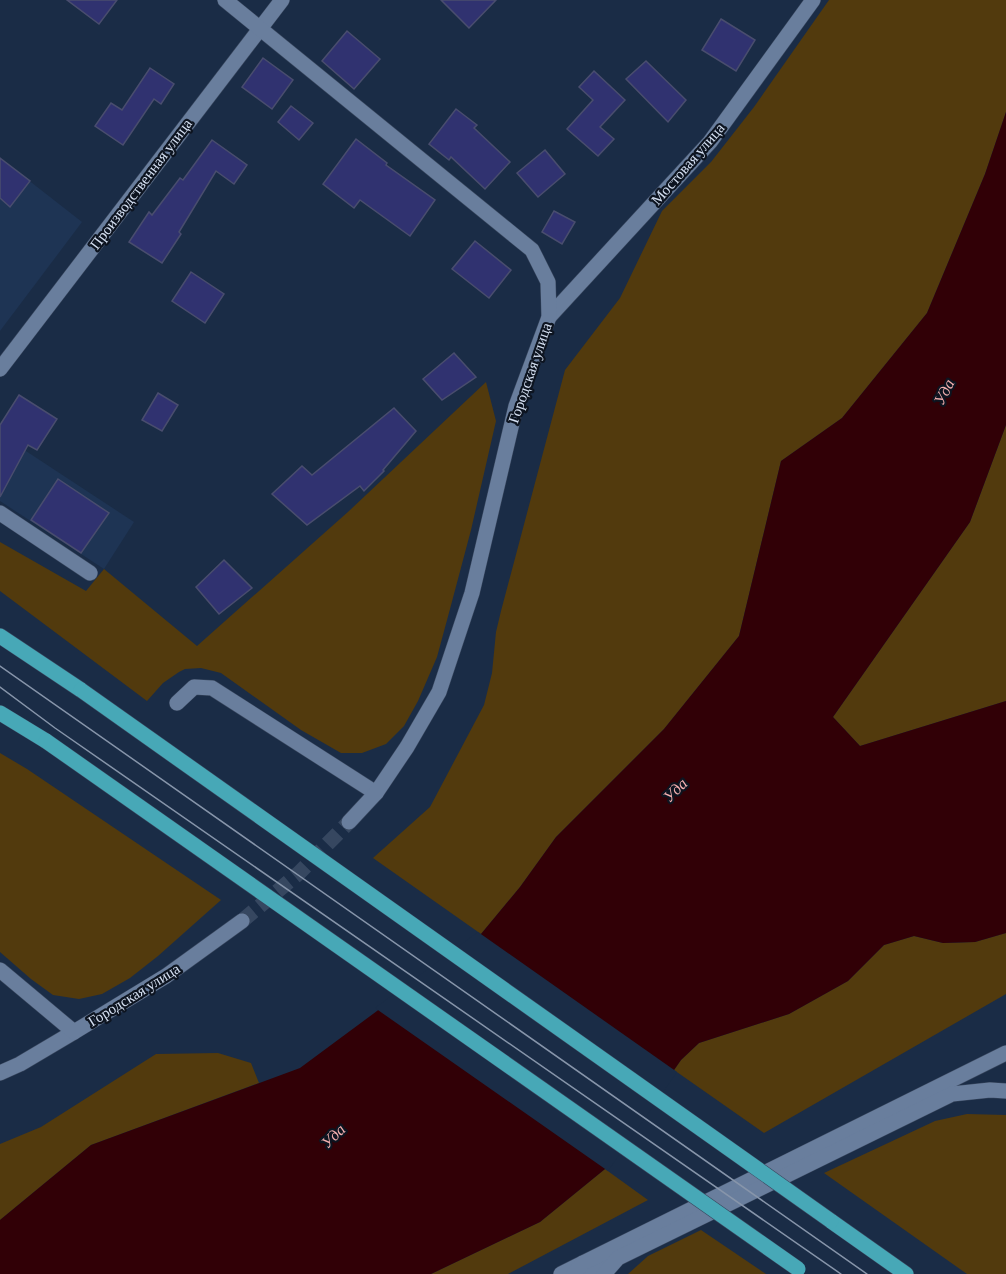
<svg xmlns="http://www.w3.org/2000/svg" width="1006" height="1274" font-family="Georgia,serif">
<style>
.built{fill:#1e3454}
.green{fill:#523a0d}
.water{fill:#310006}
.pier{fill:#1a2c46}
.building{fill:#303270;stroke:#494d6e;stroke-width:1.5}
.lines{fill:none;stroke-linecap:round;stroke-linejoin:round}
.tertiary-tunnel{stroke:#364760;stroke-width:15;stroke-dasharray:15 8;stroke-linecap:butt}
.minor-casing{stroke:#3a485f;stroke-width:16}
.tertiary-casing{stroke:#3a485f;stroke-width:16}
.secondary-casing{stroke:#3a485f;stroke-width:16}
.primary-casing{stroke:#3a485f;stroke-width:16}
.minor{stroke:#697e9d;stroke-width:15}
.tertiary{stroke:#697e9d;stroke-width:15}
.secondary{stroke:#697e9d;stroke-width:15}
.primary{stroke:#47a8b7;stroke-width:15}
.tram{stroke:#8795aa;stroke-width:1.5}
.primary-bridge-casing{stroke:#3a485f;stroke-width:16;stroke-linecap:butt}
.primary-bridge{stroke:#47a8b7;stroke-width:15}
.labels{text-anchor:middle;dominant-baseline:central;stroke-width:4.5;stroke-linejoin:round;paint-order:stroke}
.street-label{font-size:15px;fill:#d5e0f2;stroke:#0d1420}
.water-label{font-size:16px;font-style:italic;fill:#f3afaf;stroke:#0d1420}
</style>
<rect width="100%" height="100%" fill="#1a2c46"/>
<g class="built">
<path d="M 0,158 L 82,222 L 0,331 Z"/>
<path d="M 0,434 L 134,522 L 104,569 L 0,501 Z"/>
</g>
<g class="green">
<path d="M 829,0 L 1006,0 L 1006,112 L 985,174 L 927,313 L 842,418 L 781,461 L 739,636 L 664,729 L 556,837 L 520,887 L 481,934 L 373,858 L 430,807 L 484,705 L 492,673 L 496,632 L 501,611 L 565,370 L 620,298 L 662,211 L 711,162 L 754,107 Z"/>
<path d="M 486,382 L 496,421 L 471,530 L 450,609 L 437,657 L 418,701 L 404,726 L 386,744 L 362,753 L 341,753 L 301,730 L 221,673 L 201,668 L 185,669 L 179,672 L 163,683 L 147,701 L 0,591 L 0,542 L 86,591 L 104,569 L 197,646 L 349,511 Z"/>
<path d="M 1006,425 L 1006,701 L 860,746 L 833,717 L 970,522 Z"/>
<path d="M 0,753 L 27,769 L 221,900 L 158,956 L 130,978 L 102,994 L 79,999 L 53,995 L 31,979 L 0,952 Z"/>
<path d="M 1006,933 L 1006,994 L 764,1133 L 674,1070 L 681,1060 L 699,1043 L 789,1014 L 848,981 L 884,945 L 914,936 L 943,943 L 975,942 Z"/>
<path d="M 218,1053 L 251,1063 L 259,1083 L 91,1145 L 0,1220 L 0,1144 L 41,1127 L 156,1054 Z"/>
<path d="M 967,1114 L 1006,1115 L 1006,1274 L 967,1274 L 824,1173 L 935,1121 Z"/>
<path d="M 605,1169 L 648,1200 L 508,1274 L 431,1274 L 540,1222 Z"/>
<path d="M 701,1230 L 766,1274 L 628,1274 L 648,1256 Z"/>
</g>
<path class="water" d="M 1006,112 L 1006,425 L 970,522 L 833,717 L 860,746 L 1006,701 L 1006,933 L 975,942 L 943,943 L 914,936 L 884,945 L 848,981 L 789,1014 L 699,1043 L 681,1060 L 605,1169 L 540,1222 L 431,1274 L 0,1274 L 0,1220 L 91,1145 L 300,1068 L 481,934 L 520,887 L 556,837 L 664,729 L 739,636 L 781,461 L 842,418 L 927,313 L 985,174 Z"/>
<path class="pier" d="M 478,932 L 677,1072 L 608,1171 L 375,1008 Z"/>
<g class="building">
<path d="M 67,0 L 117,0 L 99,24 Z"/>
<path d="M 441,0 L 496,0 L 469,28 Z"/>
<path d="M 721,19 L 755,40 L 736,71 L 702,50 Z"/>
<path d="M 347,31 L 380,59 L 354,89 L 322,61 Z"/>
<path d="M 263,58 L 293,80 L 272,109 L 242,87 Z"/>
<path d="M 646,61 L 686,100 L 668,122 L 626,79 Z"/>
<path d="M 150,68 L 174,84 L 161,104 L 154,99 L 123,145 L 95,126 L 111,103 L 122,110 Z"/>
<path d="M 594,71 L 625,100 L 600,127 L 614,139 L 598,156 L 567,129 L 593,100 L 579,87 Z"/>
<path d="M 291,106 L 313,123 L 299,140 L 278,122 Z"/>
<path d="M 456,109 L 477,125 L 474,128 L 510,162 L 485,189 L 451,157 L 449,160 L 429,144 Z"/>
<path d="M 356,139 L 387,163 L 386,165 L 435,200 L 410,236 L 360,200 L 354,208 L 323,184 Z"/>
<path d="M 212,140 L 247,165 L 234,184 L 216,171 L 179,232 L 181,234 L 162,263 L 129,242 L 149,212 L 152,215 L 180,178 L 183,180 Z"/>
<path d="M 545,150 L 565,174 L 538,197 L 517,173 Z"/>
<path d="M 0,158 L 30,181 L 10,207 L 0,198 Z"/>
<path d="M 554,211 L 575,222 L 562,244 L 542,232 Z"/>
<path d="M 475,241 L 511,270 L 489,298 L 452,269 Z"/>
<path d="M 191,272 L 224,294 L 205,323 L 172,301 Z"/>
<path d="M 454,353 L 476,377 L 442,400 L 423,379 Z"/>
<path d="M 158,393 L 178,405 L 162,431 L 142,420 Z"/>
<path d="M 19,395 L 57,419 L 37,450 L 28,445 L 0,497 L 0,425 Z"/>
<path d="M 394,408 L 416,431 L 383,470 L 384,471 L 364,491 L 360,486 L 307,525 L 272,494 L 302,466 L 312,475 Z"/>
<path d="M 58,479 L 109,513 L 81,553 L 31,520 Z"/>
<path d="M 224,560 L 252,588 L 219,614 L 196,587 Z"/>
</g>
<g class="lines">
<path class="tertiary-tunnel" d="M 242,921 L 299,873 L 349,822"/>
<g class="minor-casing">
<g id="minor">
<path d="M 549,317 L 710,142 L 813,0"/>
<path d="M 0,369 L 282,0"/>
<path d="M 0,513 L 90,573"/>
<path d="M 177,703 L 194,687 L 212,688 L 376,793"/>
<path d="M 0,1073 L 20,1064 L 74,1032"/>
</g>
</g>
<g class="tertiary-casing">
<g id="tertiary">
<path d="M 225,0 L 532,250 L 548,282 L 549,317 L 516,406 L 472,593 L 439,692 L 407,747 L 376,793 L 349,822"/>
<path d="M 0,970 L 74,1032 L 166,976 L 242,921"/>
<path d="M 561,1274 L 583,1263"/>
<path d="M 583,1274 L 618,1258"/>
</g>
</g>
<g class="secondary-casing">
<g id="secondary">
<path d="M 574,1274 L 583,1263 L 1006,1053"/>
<path d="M 604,1274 L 618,1258 L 952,1094 L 990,1090 L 1006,1091"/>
</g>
</g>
<g class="primary-casing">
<g id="primary">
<path d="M 0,636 L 81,690"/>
<path d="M 0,713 L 46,741"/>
<path d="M 831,1221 L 906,1274"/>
</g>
</g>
<use href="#minor" class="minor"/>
<use href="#tertiary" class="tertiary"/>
<use href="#secondary" class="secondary"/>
<use href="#primary" class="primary"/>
<g class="tram">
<path d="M 0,666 L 867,1274"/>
<path d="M 0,687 L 55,728 L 841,1274"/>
</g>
<g class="primary-bridge-casing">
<g id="primary-bridge">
<path d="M 81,690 L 831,1221"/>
<path d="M 46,741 L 798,1269"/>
</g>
</g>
<use href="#primary-bridge" class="primary-bridge"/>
</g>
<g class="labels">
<g class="street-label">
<text transform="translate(688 164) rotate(-49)">Мостовая улица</text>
<text transform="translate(141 184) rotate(-53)">Производственная улица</text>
<text transform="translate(530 373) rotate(-71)">Городская улица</text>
<text transform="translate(134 995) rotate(-32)">Городская улица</text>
</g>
<g class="water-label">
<text transform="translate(944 392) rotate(-63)">Уда</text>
<text transform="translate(675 790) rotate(-45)">Уда</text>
<text transform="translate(333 1136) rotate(-45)">Уда</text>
</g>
</g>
</svg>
